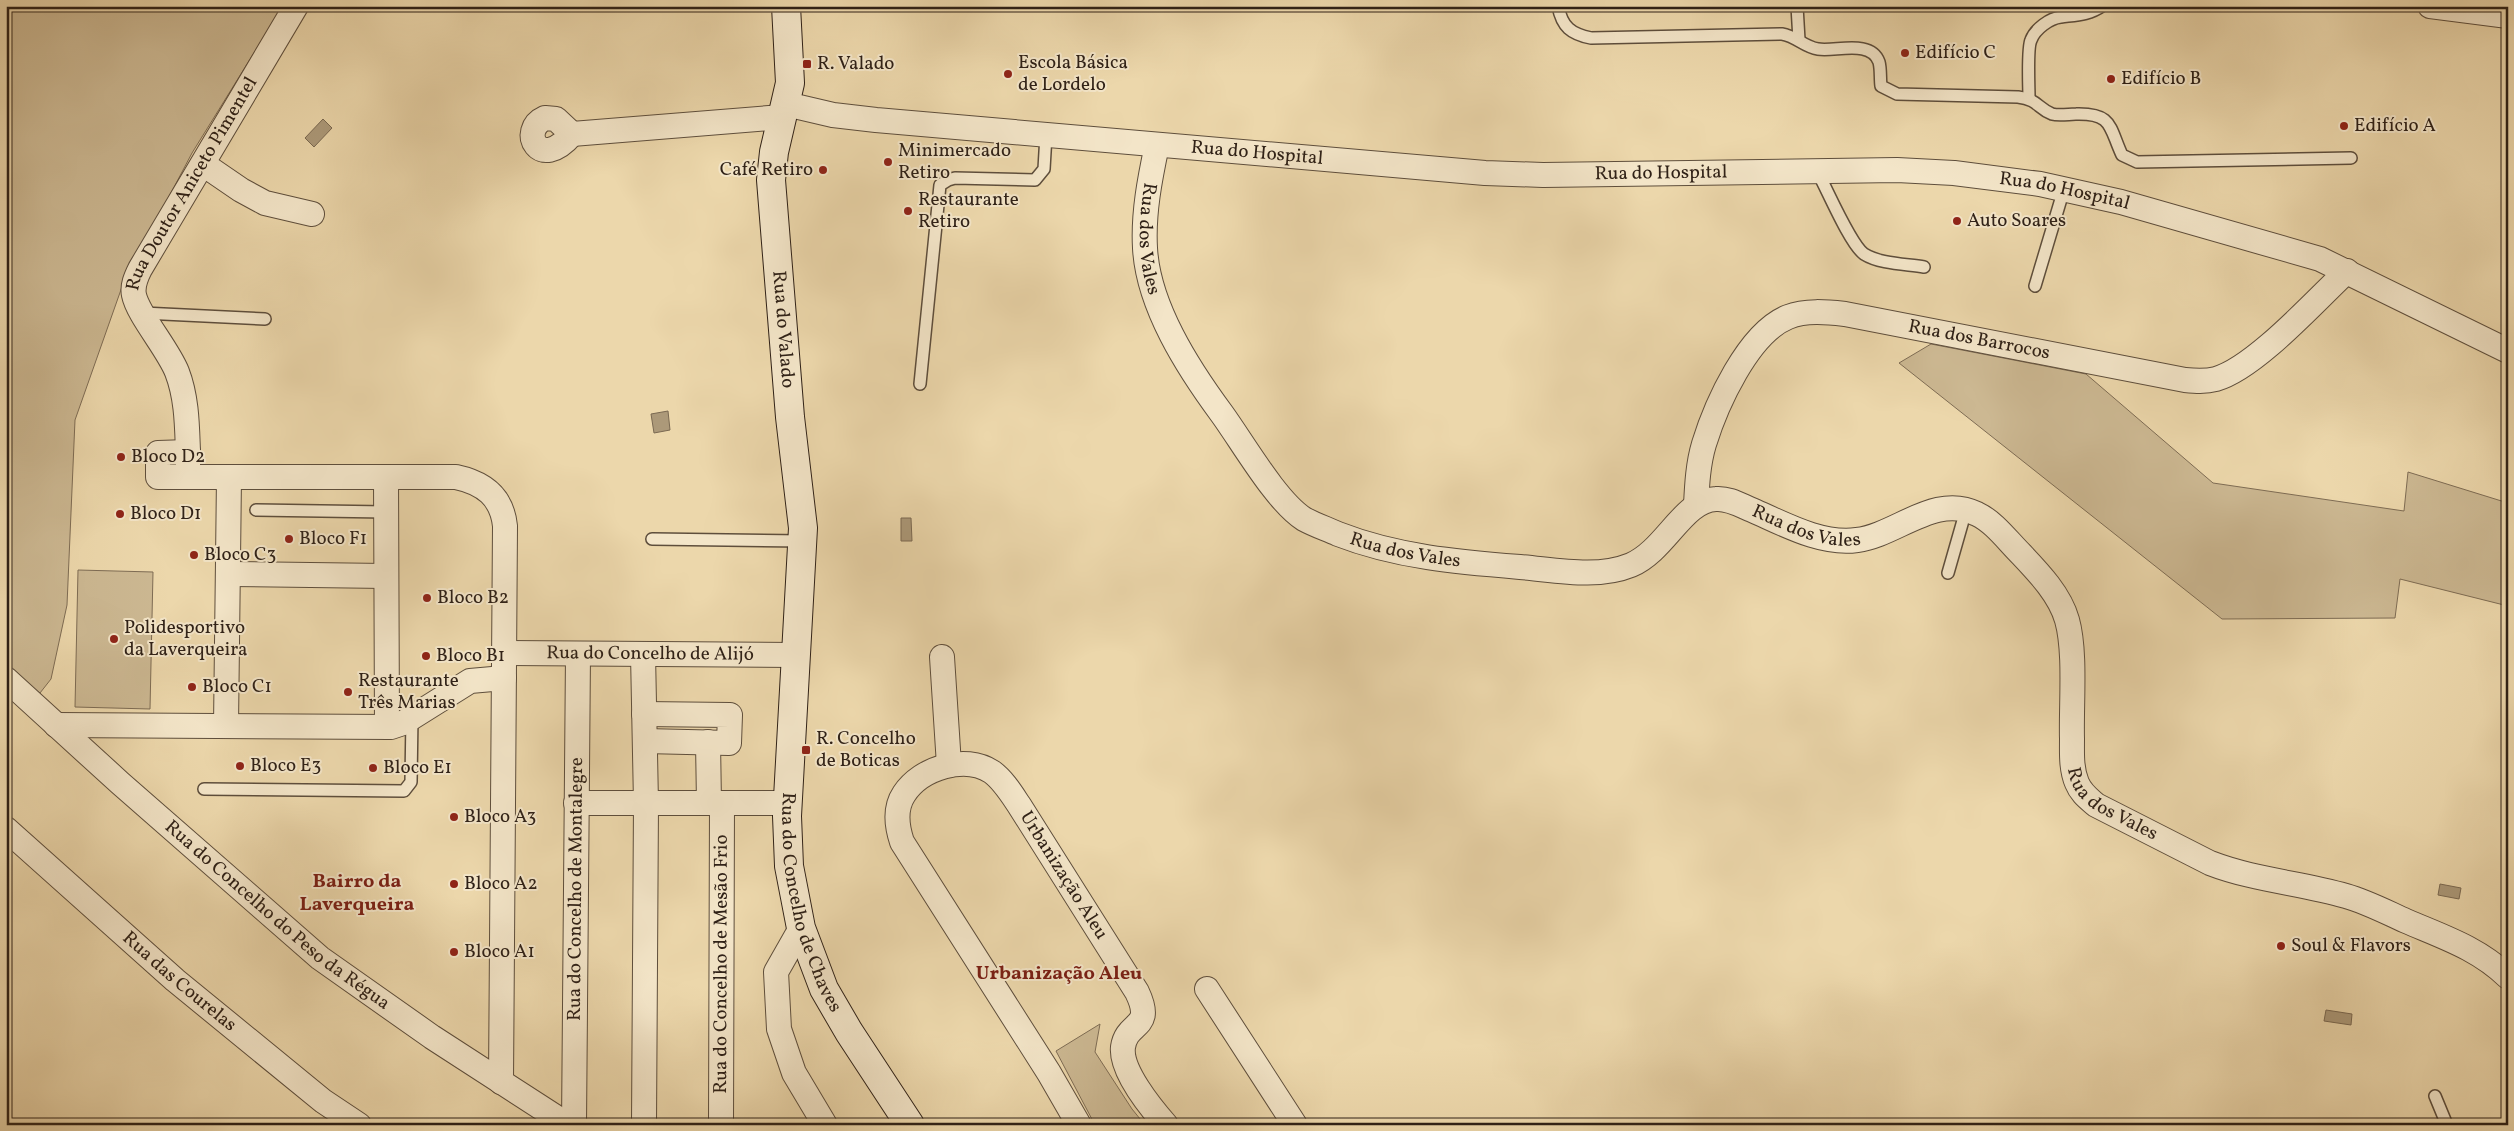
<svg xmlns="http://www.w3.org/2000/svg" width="2514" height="1131" font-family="Vollkorn,serif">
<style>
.green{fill:#ccb892;stroke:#7e6c54}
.water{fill:#ac9979;stroke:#7a6952}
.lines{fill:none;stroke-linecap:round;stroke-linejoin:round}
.lane-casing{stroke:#5e4e3c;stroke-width:14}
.street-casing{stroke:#5e4e3c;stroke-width:26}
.secondary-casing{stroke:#2f2117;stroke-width:30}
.lane{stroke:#f3e5c8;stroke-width:11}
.street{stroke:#f3e5c8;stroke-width:24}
.secondary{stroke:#f3e5c8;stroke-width:28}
.poi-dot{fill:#8f2418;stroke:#f3e5c8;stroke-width:2}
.labels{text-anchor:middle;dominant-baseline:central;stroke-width:4;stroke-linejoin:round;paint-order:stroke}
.poi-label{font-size:19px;fill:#2f2117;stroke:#f3e5c8;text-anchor:start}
.street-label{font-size:19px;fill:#2f2117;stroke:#f3e5c8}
.neighbourhood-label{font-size:20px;font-weight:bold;fill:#7a1f14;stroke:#f3e5c8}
</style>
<rect width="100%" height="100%" fill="#ecd7ab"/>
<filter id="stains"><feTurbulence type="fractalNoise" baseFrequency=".004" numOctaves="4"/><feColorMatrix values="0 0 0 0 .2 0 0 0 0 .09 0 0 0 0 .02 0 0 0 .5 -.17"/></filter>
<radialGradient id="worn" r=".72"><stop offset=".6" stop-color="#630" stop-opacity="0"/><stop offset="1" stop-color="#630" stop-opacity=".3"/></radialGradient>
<g class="green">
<path d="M 6,6 L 283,6 L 192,153 L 123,284 L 75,420 L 67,605 L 51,679 L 40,693 L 20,684 L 6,664 Z"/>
<path d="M 1931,344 L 2086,374 L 2213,483 L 2404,511 L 2408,472 L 2508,503 L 2508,606 L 2400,579 L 2395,618 L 2222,619 L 1899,363 Z"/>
<path d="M 78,570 L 153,572 L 150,709 L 75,707 Z"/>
<path d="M 1100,1024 L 1095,1052 L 1132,1109 L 1145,1125 L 1095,1125 L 1056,1051 Z"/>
</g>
<g class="water">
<path d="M 323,119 L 332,128 L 314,147 L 305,138 Z"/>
<path d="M 668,411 L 670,430 L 654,433 L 651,414 Z"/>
<path d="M 901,518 L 911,518 L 912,541 L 901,541 Z"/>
<path d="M 2440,884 L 2461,888 L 2459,899 L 2438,895 Z"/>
<path d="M 2326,1010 L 2352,1014 L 2351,1025 L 2324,1021 Z"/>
</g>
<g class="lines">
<g class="lane-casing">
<g id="lane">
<path d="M 1558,6 C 1562,27 1571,34 1591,38 L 1782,34 C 1796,36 1804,47 1818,49 C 1835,52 1871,39 1879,62 C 1881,69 1880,79 1881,86 L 1897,94 L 2018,97 C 2039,100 2037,108 2052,114 C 2059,116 2069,114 2076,114 C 2113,113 2109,127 2122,155 L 2137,162 L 2351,158"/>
<path d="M 1797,6 L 1799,40"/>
<path d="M 2029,98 C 2029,87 2027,48 2031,40 C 2035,29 2050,18 2061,17 C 2076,15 2089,15 2102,6"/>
<path d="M 1817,171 C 1827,189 1850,244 1864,254 C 1880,264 1906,264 1924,267"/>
<path d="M 2035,286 L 2064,189"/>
<path d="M 143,313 L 265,319"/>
<path d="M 920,384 L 940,185 L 948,180 L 955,178 L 1035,180 L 1044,169 L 1046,135"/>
<path d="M 256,510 L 386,512"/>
<path d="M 652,539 L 803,541"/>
<path d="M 1948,573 L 1966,510"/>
<path d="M 204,789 L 404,791 L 411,782 L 412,717"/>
<path d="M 2435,1096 L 2447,1125"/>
</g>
</g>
<g class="street-casing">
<g id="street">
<path d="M 2430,6 L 2508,16"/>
<path id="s1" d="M 786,104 L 833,115 L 876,120 L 1485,173 L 1543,175 L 1897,170 L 1954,173 L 2040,184 L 2121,202 L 2320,259 L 2508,351"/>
<path d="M 545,118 L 556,119 L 572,134 C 539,173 518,130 545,118 Z"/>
<path d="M 572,134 L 782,117"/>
<path id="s2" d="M 1157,145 C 1150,178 1143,213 1145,248 C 1148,306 1188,368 1222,414 C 1243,443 1276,501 1304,519 C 1315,525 1327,529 1338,534 C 1397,557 1458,562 1520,567 C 1556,570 1597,579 1631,565 C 1666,550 1683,500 1716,499 C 1729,498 1740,505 1752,510 C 1784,524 1821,545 1857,540 C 1897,535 1935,493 1977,514 C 1994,522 2007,540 2021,554 C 2039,573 2060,595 2067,620 C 2076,652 2071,704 2072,739 C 2072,753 2071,769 2077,783 C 2081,793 2088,798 2096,805 L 2210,863 C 2254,880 2301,883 2346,896 C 2367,902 2386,912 2406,921 C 2443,937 2478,948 2508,977"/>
<path d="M 203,164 L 241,190 L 265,203 L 312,214"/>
<path id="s3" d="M 188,452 C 187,426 187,398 177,372 C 168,349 138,315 134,295 C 132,286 136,277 140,269 L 296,6"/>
<path d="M 188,452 L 188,477 L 158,477 L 158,453 Z"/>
<path d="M 188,477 L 456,477 C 484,483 502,497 505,526 L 501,1082"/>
<path d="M 386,477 L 387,727"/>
<path id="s4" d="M 1696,505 C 1697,485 1698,464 1704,444 C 1716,405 1748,333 1788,317 C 1806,310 1826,312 1845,314 L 2185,380 C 2195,381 2205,382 2216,379 C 2255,368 2316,300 2347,271"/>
<path d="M 229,574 L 386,576"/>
<path id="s5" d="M 504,653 L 796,655"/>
<path d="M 643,654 L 646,803 L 644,1125"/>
<path d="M 942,657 L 949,765"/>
<path id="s6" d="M 6,679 L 120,783 L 320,958 L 432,1037 L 568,1125"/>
<path d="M 644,714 L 730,715 L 729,743 L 645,741"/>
<path d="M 56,725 L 391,727 L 403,723 L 470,681 L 504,678"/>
<path d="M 226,726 L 229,477"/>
<path d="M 708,742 L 709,803"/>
<path d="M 576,803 L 788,803"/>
<path id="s7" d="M 6,829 L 175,980 L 323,1101 L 359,1125"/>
<path d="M 801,928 L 776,972 L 779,1029 L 794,1073 L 825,1125"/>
<path d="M 1207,989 L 1295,1125"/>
<path id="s8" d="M 574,1125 L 578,654"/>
<path id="s9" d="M 721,1125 L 722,803"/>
<path id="s10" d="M 1079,1125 L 1049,1073 L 902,842 C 897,827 894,809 904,794 C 921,768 965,754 992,772 C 1003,780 1011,793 1019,805 L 1137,992 C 1155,1030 1127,1020 1123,1047 C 1120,1070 1151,1108 1166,1125"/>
</g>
</g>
<g class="secondary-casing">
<g id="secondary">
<path id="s11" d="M 786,6 L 790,83 L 774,152 L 771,180 L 790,417 L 803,528 L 787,816 L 789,866 L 801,928 L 824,989 L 849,1032 L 910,1125"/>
</g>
</g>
<use href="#lane" class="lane"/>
<use href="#street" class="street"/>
<use href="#secondary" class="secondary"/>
</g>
<g class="poi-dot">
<circle cx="1905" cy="53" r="5"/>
<rect x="802" y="59" width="10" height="10" rx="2.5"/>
<circle cx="1008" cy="74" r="5"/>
<circle cx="2111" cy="79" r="5"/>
<circle cx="2344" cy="126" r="5"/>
<circle cx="888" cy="162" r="5"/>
<circle cx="823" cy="170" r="5"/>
<circle cx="908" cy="211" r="5"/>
<circle cx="1957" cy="221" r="5"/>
<circle cx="121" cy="457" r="5"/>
<circle cx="120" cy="514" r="5"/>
<circle cx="289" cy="539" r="5"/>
<circle cx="194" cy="555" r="5"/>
<circle cx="427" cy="598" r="5"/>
<circle cx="114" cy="639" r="5"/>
<circle cx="426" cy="656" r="5"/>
<circle cx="192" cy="687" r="5"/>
<circle cx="348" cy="692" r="5"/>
<rect x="801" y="745" width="10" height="10" rx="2.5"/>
<circle cx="240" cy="766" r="5"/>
<circle cx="373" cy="768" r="5"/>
<circle cx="454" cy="817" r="5"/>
<circle cx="454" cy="884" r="5"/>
<circle cx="2281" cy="946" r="5"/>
<circle cx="454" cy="952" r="5"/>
</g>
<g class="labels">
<g class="poi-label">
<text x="1915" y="53">Edifício C</text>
<text x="1018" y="63">Escola Básica<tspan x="1018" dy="22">de Lordelo</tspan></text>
<text x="817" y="64">R. Valado</text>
<text x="2121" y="79">Edifício B</text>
<text x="2354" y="126">Edifício A</text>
<text x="898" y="151">Minimercado<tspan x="898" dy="22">Retiro</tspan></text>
<text x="813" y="170" text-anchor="end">Café Retiro</text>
<text x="918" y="200">Restaurante<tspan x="918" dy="22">Retiro</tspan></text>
<text x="1967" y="221">Auto Soares</text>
<text x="131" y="457">Bloco D2</text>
<text x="130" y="514">Bloco D1</text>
<text x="299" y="539">Bloco F1</text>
<text x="204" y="555">Bloco C3</text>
<text x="437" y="598">Bloco B2</text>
<text x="124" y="628">Polidesportivo<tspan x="124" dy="22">da Laverqueira</tspan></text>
<text x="436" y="656">Bloco B1</text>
<text x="358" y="681">Restaurante<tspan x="358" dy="22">Três Marias</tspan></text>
<text x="202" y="687">Bloco C1</text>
<text x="816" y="739">R. Concelho<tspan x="816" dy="22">de Boticas</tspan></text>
<text x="250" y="766">Bloco E3</text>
<text x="383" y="768">Bloco E1</text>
<text x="464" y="817">Bloco A3</text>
<text x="464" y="884">Bloco A2</text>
<text x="2291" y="946">Soul &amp; Flavors</text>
<text x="464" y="952">Bloco A1</text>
</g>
<g class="street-label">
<text stroke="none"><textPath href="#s1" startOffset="474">Rua do Hospital</textPath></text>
<text stroke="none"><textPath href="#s1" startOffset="879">Rua do Hospital</textPath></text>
<text stroke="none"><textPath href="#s3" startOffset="296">Rua Doutor Aniceto Pimentel</textPath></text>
<text stroke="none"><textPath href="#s1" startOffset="1284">Rua do Hospital</textPath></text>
<text stroke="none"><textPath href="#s2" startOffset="95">Rua dos Vales</textPath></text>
<text stroke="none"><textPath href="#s11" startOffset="326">Rua do Valado</textPath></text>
<text stroke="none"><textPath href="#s4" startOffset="412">Rua dos Barrocos</textPath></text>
<text stroke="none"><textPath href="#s2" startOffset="964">Rua dos Vales</textPath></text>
<text stroke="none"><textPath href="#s2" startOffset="530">Rua dos Vales</textPath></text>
<text stroke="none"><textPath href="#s5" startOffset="146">Rua do Concelho de Alijó</textPath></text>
<text stroke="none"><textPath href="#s2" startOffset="1489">Rua dos Vales</textPath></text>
<text stroke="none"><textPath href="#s10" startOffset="609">Urbanização Aleu</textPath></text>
<text stroke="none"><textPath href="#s8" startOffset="236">Rua do Concelho de Montalegre</textPath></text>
<text stroke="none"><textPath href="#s11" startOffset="904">Rua do Concelho de Chaves</textPath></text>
<text stroke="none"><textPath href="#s6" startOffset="360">Rua do Concelho do Peso da Régua</textPath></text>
<text stroke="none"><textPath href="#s9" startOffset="161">Rua do Concelho de Mesão Frio</textPath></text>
<text stroke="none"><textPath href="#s7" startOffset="231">Rua das Courelas</textPath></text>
</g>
<g class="neighbourhood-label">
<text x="357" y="882">Bairro da<tspan x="357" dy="23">Laverqueira</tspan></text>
<text x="1059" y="974">Urbanização Aleu</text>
</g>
</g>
<rect width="2514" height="1131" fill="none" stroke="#ecd7ab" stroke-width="25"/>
<rect x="8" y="8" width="2499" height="1116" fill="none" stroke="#2f2117" stroke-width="2.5"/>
<rect x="12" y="12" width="2489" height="1106" fill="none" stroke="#2f2117"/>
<rect width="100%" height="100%" filter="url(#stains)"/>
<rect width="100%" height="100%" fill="url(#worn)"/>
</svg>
